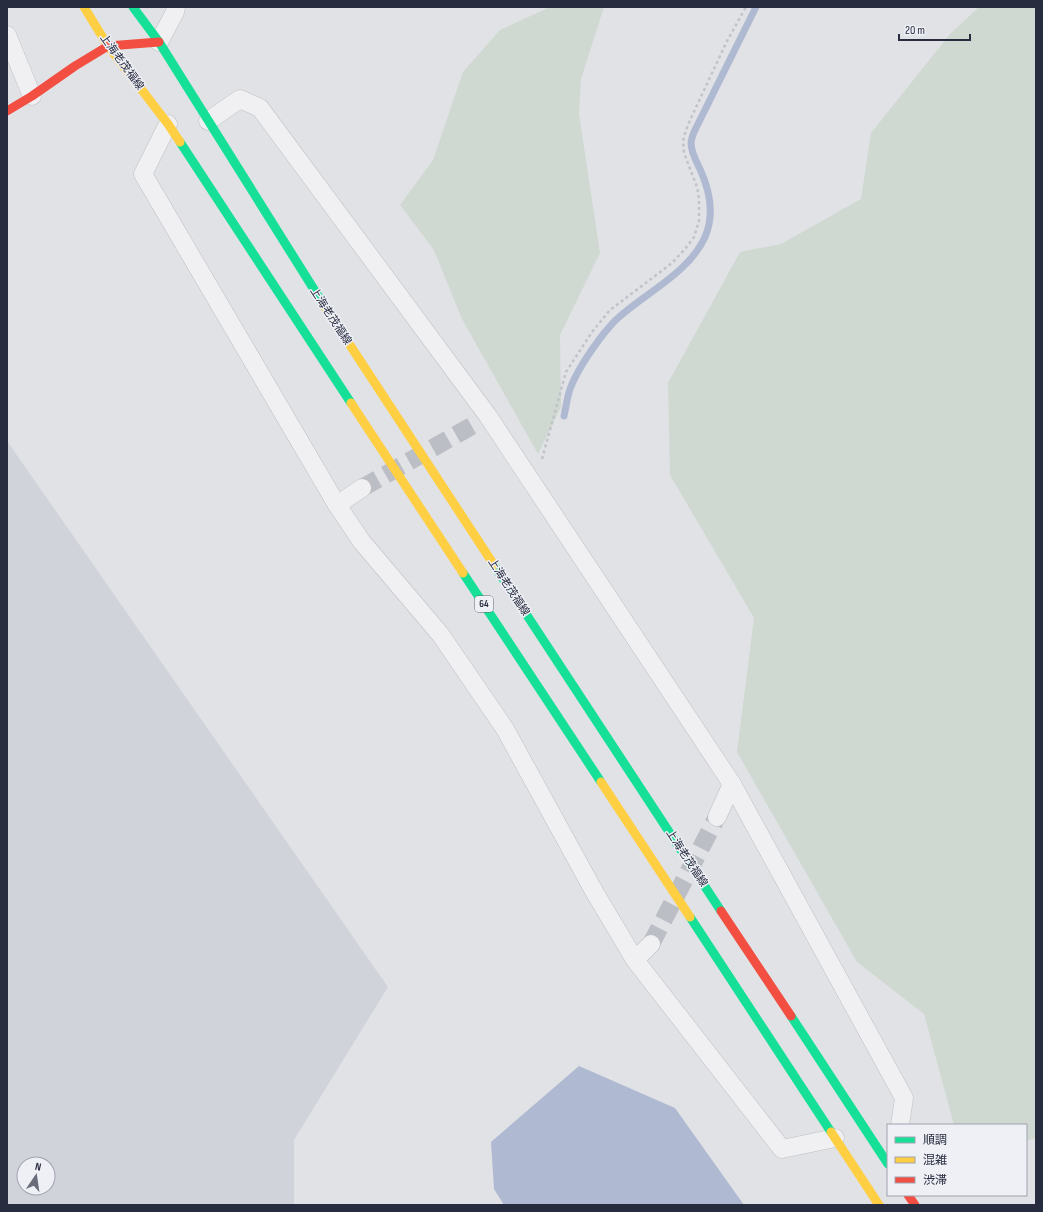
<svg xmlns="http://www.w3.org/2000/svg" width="1043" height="1212" font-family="'Sofia Sans Condensed','Noto Sans JP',sans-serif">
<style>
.built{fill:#d1d3db;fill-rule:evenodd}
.green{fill:#cfd9d1}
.water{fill:#afbad2}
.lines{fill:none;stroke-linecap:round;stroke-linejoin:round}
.stream{stroke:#afbad2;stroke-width:7}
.street-tunnel{stroke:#bcbec5;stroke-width:18;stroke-dasharray:18 9;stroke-linecap:butt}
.street-casing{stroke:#bebfc3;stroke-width:19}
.path{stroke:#c2c3c9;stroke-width:2.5;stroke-dasharray:3 3;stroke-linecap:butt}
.street{stroke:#f0f0f2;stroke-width:18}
.fast{stroke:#16e098;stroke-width:9}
.slow{stroke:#ffcf43;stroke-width:9}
.jam{stroke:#f24e42;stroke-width:9}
.labels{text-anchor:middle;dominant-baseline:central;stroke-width:3;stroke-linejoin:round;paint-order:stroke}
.shield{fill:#eef0f6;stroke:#636776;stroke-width:1}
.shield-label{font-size:10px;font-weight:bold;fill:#282c3f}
.street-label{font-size:11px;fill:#282c3f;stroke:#eef0f6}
</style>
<rect width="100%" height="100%" fill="#e1e2e6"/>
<path class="built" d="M 7,441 L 388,987 L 294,1140 L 294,1205 L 7,1205 ZM 24,1164 L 48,1164 L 48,1188 L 24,1188 Z"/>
<g class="green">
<path d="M 550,7 L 604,7 L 581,79 L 579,114 L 600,253 L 560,335 L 561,407 L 538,454 L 462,319 L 434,250 L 400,205 L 433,160 L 463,72 L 500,30 Z"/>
<path d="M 979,7 L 1036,7 L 1036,1138 L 1026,1141 L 1026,1125 L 954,1125 L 924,1014 L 857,962 L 737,752 L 754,618 L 670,475 L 668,383 L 740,252 L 781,244 L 861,199 L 871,133 L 950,34 Z"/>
</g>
<path class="water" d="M 579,1066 L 675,1108 L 744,1205 L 504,1205 L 494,1189 L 491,1142 Z"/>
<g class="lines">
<path class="stream" d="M 564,416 C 566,407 567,398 570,389 C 578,368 591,350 605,332 C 609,328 612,323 617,319 C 645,293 689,273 705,237 C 715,214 710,191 700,169 C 696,161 691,152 691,143 C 691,140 693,135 694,132 L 756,7"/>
<g class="street-tunnel">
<path d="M 362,488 L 477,423"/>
<path d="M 651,944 L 717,817"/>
</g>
<g class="street-casing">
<g id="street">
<path d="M 7,35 L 32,96"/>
<path d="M 159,42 L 175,12 L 176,7"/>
<path d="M 208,121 L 240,99 L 260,108 L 488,416 L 732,784 L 904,1098 L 900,1125"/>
<path d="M 168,124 L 143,174 L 337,505 L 362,542 L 440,634 L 505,729 L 595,893 L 635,960 L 782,1149 L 835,1138"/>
<path d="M 337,505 L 362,488"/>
<path d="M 717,817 L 732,784"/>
<path d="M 635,960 L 651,944"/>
</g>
</g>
<path class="path" d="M 542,459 L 566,372 L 592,332 L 610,310 L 672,263 L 685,249 L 694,237 L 699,221 L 699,198 L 697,187 L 684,153 L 683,141 L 686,130 L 691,118 L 727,41 L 746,7"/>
<use href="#street" class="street"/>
<g class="fast">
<path d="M 133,7 L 159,42 L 325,307"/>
<path d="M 180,142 L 351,403"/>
<path d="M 494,565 L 721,911"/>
<path d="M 463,573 L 601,782"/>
<path d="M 690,917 L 831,1132"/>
<path d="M 791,1016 L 888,1164"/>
</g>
<g class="slow">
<path d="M 84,7 L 108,46 L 168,124 L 180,142"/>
<path d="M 325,307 L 494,565"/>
<path d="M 351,403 L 463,573"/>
<path d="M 601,782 L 690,917"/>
<path d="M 831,1132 L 879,1205"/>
</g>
<g class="jam">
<path d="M 7,111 L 32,96 L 75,66 L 108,46 L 159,42"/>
<path d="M 721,911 L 791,1016"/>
<path d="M 908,1195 L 915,1205"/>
</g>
</g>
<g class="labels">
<rect class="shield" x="475" y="596" width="18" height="16" rx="3"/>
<g class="shield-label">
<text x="484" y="604">64</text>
</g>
<g class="street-label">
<text transform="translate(122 62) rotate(54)">上海老茂福線</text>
<text transform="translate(331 316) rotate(57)">上海老茂福線</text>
<text transform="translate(509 587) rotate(57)">上海老茂福線</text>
<text transform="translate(687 858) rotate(57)">上海老茂福線</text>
</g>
</g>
<rect width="1043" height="1212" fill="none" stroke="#282c3f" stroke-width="16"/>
<rect x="887" y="1124" width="140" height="72" fill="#eef0f6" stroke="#9fa2ad"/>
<rect x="895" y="1137" width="20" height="6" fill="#16e098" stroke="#9fa2ad"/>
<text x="923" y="1144" font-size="12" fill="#282c3f">順調</text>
<rect x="895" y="1157" width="20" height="6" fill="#ffcf43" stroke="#9fa2ad"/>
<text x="923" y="1164" font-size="12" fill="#282c3f">混雑</text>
<rect x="895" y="1177" width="20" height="6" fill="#f24e42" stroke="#9fa2ad"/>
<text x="923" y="1184" font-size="12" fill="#282c3f">渋滞</text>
<g transform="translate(36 1176) rotate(13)"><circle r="19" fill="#eef0f6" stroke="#9fa2ad"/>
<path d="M0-3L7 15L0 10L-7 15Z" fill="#696c79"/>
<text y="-6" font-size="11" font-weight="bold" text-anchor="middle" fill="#282c3f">N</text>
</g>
<path d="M899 34v6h71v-6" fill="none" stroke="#282c3f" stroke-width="2"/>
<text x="905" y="34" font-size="12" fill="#282c3f" stroke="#eef0f6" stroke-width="3" paint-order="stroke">20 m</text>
</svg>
